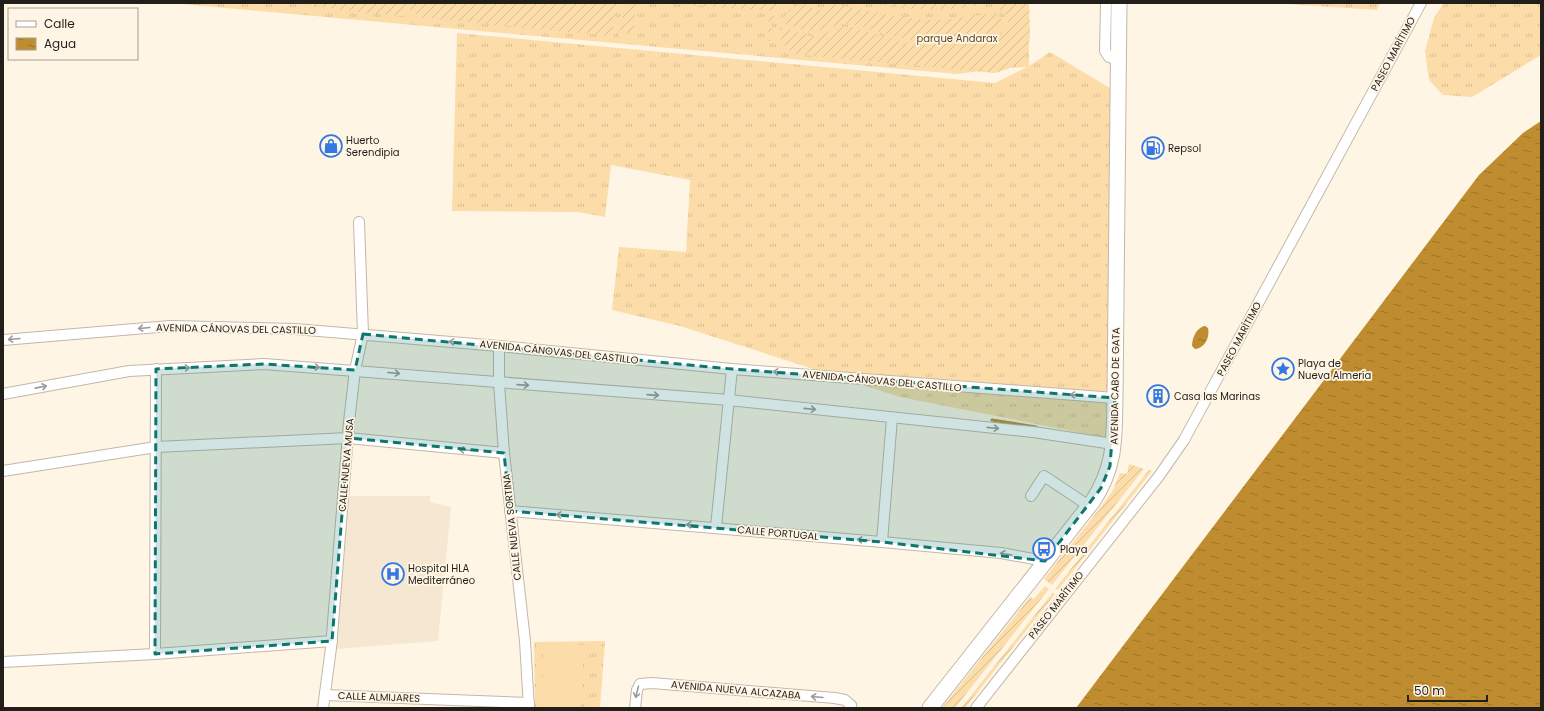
<svg xmlns="http://www.w3.org/2000/svg" width="1544" height="711" font-family="Poppins,sans-serif">
<style>
.built{fill:#f5e7d1}
.grass{fill:url(#grass-tufts)}
.garden{fill:url(#garden-furrows)}
.pitch{fill:#fcdca9}
.water{fill:url(#water-ripples)}
.lines{fill:none;stroke-linecap:round;stroke-linejoin:round}
.stream{stroke:#bf8d2f;stroke-width:3}
.street-casing{stroke:#c2b8a9;stroke-width:12}
.secondary-casing{stroke:#c2b8a9;stroke-width:17}
.street{stroke:#fff;stroke-width:10}
.secondary{stroke:#fff;stroke-width:15}
.oneway{stroke:#9c9a98}
.marked{fill:#0f766e;fill-opacity:0.2;stroke:#0f766e;stroke-width:3;stroke-dasharray:8 5;stroke-linejoin:round}
.labels{text-anchor:middle;dominant-baseline:central;stroke-width:3.5;stroke-linejoin:round;paint-order:stroke}
.park-label{font-size:10px;fill:#5f4924;stroke:#fff5e5}
.street-label{font-size:10px;fill:#221e19;stroke:#fff5e5}
.poi-label{font-size:10px;fill:#221e19;stroke:#fff5e5;text-anchor:start}
</style>
<defs>
<pattern id="grass-tufts" width="24" height="20" patternUnits="userSpaceOnUse"><rect width="24" height="20" fill="#fcdca9"/><path d="M3 7l-1-3M5 7V3M7 7l1-3M15 17l-1-3M17 17v-4M19 17l1-3" fill="none" stroke="#d8bc91"/></pattern>
<pattern id="garden-furrows" width="10" height="10" patternUnits="userSpaceOnUse"><rect width="10" height="10" fill="#fcdca9"/><path d="M-1 1l2-2M0 10L10 0M9 11l2-2" fill="none" stroke="#d8bc91"/></pattern>
<pattern id="water-ripples" width="26" height="14" patternUnits="userSpaceOnUse"><rect width="26" height="14" fill="#bf8d2f"/><path d="M2 4q2-2 4 0t4 0M15 11q2-2 4 0t4 0" fill="none" stroke="#9b7327"/></pattern>
</defs>
<rect width="100%" height="100%" fill="#fff5e5"/>
<path class="built" d="M 348,496 L 430,496 L 430,502 L 451,507 L 438,641 L 336,649 Z"/>
<g class="grass">
<path d="M 170,3 L 1029,3 L 1029,66 L 1050,52 L 1113,90 L 1107,438 L 900,397 L 680,326 L 612,310 L 619,247 L 686,252 L 690,180 L 611,165 L 605,217 L 578,212 L 452,211 L 457,33 L 995,83 L 1027,67 L 1010,68 L 995,73 L 980,71 L 957,74 Z"/>
<path d="M 1286,3 L 1380,3 L 1377,10 L 1286,4 Z"/>
<path d="M 1444,3 L 1541,3 L 1541,55 L 1472,97 L 1443,95 L 1429,80 L 1425,51 L 1434,18 Z"/>
<path d="M 605,641 L 600,708 L 535,708 L 534,642 Z"/>
</g>
<g class="garden">
<path d="M 294,3 L 619,3 L 611,36 L 416,17 L 416,10 L 405,9 L 404,16 L 372,14 Z"/>
<path d="M 626,3 L 636,3 L 634,30 L 618,37 Z"/>
<path d="M 664,3 L 785,3 C 771,11 772,27 770,41 L 768,41 L 769,11 Z"/>
<path d="M 829,3 L 884,14 L 924,20 L 943,20 L 995,13 C 1005,18 1003,27 995,33 L 942,41 L 912,40 L 896,37 L 856,25 L 843,24 L 811,32 L 787,25 L 782,21 C 784,14 796,3 803,4 C 813,6 819,16 829,3 Z"/>
<path d="M 873,3 L 989,3 C 948,12 914,11 873,3 Z"/>
<path d="M 1004,3 L 1029,3 L 1030,36 L 1027,55 L 1017,65 L 995,73 L 793,54 L 781,41 L 780,27 L 810,36 L 817,36 L 840,28 L 851,27 L 904,42 L 919,45 L 944,44 L 968,42 L 996,36 L 1004,33 L 1008,27 L 1008,19 L 1005,13 L 999,10 Z"/>
<path d="M 1129,464 L 1144,469 L 1052,585 L 1044,579 L 1101,507 L 1113,490 L 1120,473 L 1127,474 Z"/>
<path d="M 1149,470 L 1152,471 L 1058,590 L 1055,589 Z"/>
<path d="M 1045,586 L 1049,589 L 955,708 L 942,708 L 1030,597 L 1034,599 Z"/>
<path d="M 1053,592 L 1055,594 L 965,708 L 961,708 Z"/>
</g>
<path class="pitch" d="M 544,643 L 584,645 L 581,708 L 541,708 Z"/>
<g class="water">
<path d="M 1541,121 L 1541,708 L 1076,708 L 1479,175 L 1523,133 Z"/>
<path d="M 1205,326 L 1208,328 C 1210,337 1205,348 1195,349 L 1192,346 C 1192,338 1196,328 1205,326 Z"/>
</g>
<g class="lines">
<path class="stream" d="M 992,420 L 1036,427"/>
<g class="street-casing">
<g id="street">
<path d="M 1106,3 L 1105,51 L 1109,57 L 1119,60"/>
<path d="M 3,340 L 170,326 L 295,329 L 499,346 L 732,369 L 1115,398"/>
<path d="M 499,346 L 499,383 L 504,453 L 525,641 L 529,708"/>
<path d="M 3,394 L 129,371 L 264,364 L 729,400 L 1033,432 L 1113,444"/>
<path d="M 3,471 L 156,447 L 348,438 L 504,453"/>
<path d="M 1031,496 L 1044,476 L 1089,506"/>
<path d="M 510,511 L 882,542 L 1001,553 L 1045,561"/>
<path d="M 716,527 L 732,369"/>
<path d="M 882,542 L 892,418"/>
<path d="M 155,654 L 156,369"/>
<path d="M 3,662 L 155,654 L 332,641"/>
<path d="M 325,695 L 529,703"/>
<path d="M 323,708 L 331,648 L 349,422 L 355,370 L 363,334 L 359,222"/>
<path d="M 635,708 L 637,690 L 640,684 L 652,683 L 835,698 L 845,700 L 851,705 L 850,708"/>
<path d="M 976,708 L 1159,476 L 1184,440 L 1421,3"/>
</g>
</g>
<g class="secondary-casing">
<path id="secondary" d="M 930,708 L 1093,501 C 1116,465 1114,439 1115,398 L 1119,3"/>
</g>
<use href="#street" class="street"/>
<use href="#secondary" class="secondary"/>
</g>
<defs><path id="oneway-shaft" d="M-6 0H5M1.5-3L5.5 0L1.5 3" fill="none" stroke-width="1.6" stroke-linecap="round" stroke-linejoin="round"/></defs>
<g class="oneway">
<use href="#oneway-shaft" transform="translate(144 328) rotate(175)"/>
<use href="#oneway-shaft" transform="translate(14 339) rotate(175)"/>
<use href="#oneway-shaft" transform="translate(455 342) rotate(-175)"/>
<use href="#oneway-shaft" transform="translate(314 367) rotate(4)"/>
<use href="#oneway-shaft" transform="translate(184 368) rotate(-3)"/>
<use href="#oneway-shaft" transform="translate(779 372) rotate(-175)"/>
<use href="#oneway-shaft" transform="translate(394 373) rotate(5)"/>
<use href="#oneway-shaft" transform="translate(523 385) rotate(4)"/>
<use href="#oneway-shaft" transform="translate(41 387) rotate(-11)"/>
<use href="#oneway-shaft" transform="translate(653 395) rotate(4)"/>
<use href="#oneway-shaft" transform="translate(1076 395) rotate(-176)"/>
<use href="#oneway-shaft" transform="translate(810 409) rotate(6)"/>
<use href="#oneway-shaft" transform="translate(993 428) rotate(6)"/>
<use href="#oneway-shaft" transform="translate(465 450) rotate(-175)"/>
<use href="#oneway-shaft" transform="translate(562 515) rotate(-176)"/>
<use href="#oneway-shaft" transform="translate(692 525) rotate(-176)"/>
<use href="#oneway-shaft" transform="translate(863 540) rotate(-175)"/>
<use href="#oneway-shaft" transform="translate(1006 554) rotate(-171)"/>
<use href="#oneway-shaft" transform="translate(637 692) rotate(104)"/>
<use href="#oneway-shaft" transform="translate(817 697) rotate(-175)"/>
</g>
<path class="marked" d="M 363,334 L 732,369 L 1115,398 L 1110,466 L 1101,488 L 1045,561 L 882,542 L 510,511 L 504,453 L 348,438 L 332,641 L 155,654 L 156,369 L 264,364 L 355,370 Z"/>
<defs>
<g id="shop-ring" transform="scale(1.15)"><circle r="9.5" fill="#fff5e5" stroke="#3178e5" stroke-width="1.5"/><path d="M-5-2.5h2.3a2.7 3.5 0 0 1 5.4 0H5L5.5 6h-11ZM-1.5-2.5h3a1.5 2.3 0 0 0-3 0Z" fill="#3178e5"/></g>
<g id="fuel-ring" transform="scale(1.15)"><circle r="9.5" fill="#fff5e5" stroke="#3178e5" stroke-width="1.5"/><path d="M-5.5-6h7V0h2V4h1.3V-2.5L3-4.5l.8-.8L6-3V5H2.5V1h-1V6h-7ZM-4.2-4.7v3.2H.2V-4.7Z" fill="#3178e5"/></g>
<g id="sight-ring" transform="scale(1.15)"><circle r="9.5" fill="#fff5e5" stroke="#3178e5" stroke-width="1.5"/><path d="M0-6L1.8-2.2L6-1.7L2.9 1.2L3.7 5.4L0 3.3L-3.7 5.4L-2.9 1.2L-6-1.7L-1.8-2.2Z" fill="#3178e5"/></g>
<g id="building-ring" transform="scale(1.15)"><circle r="9.5" fill="#fff5e5" stroke="#3178e5" stroke-width="1.5"/><path d="M-4-6H4V6H1V3H-1V6H-4ZM-2.5-4.3h1.7v1.8h-1.7ZM.8-4.3h1.7v1.8H.8ZM-2.5-1h1.7V.8h-1.7ZM.8-1h1.7V.8H.8Z" fill="#3178e5"/></g>
<g id="bus-ring" transform="scale(1.15)"><circle r="9.5" fill="#fff5e5" stroke="#3178e5" stroke-width="1.5"/><path d="M-5-6H5V4H4V6H2V4H-2V6H-4V4H-5ZM-3.5-4V0h7V-4ZM-3.5 1.2v1.5H-2V1.2ZM2 1.2v1.5H3.5V1.2Z" fill="#3178e5"/></g>
<g id="hospital-ring" transform="scale(1.15)"><circle r="9.5" fill="#fff5e5" stroke="#3178e5" stroke-width="1.5"/><path d="M-5-5h3v3.5h4V-5h3V5h-3V1.5h-4V5h-3Z" fill="#3178e5"/></g>
</defs>
<g fill-rule="evenodd">
<use href="#shop-ring" x="331" y="146"/>
<use href="#fuel-ring" x="1153" y="148"/>
<use href="#sight-ring" x="1283" y="369"/>
<use href="#building-ring" x="1158" y="396"/>
<use href="#bus-ring" x="1044" y="549"/>
<use href="#hospital-ring" x="393" y="574"/>
</g>
<g class="labels">
<g class="park-label">
<text x="957" y="38">parque Andarax</text>
</g>
<g class="street-label">
<text transform="translate(1393 54) rotate(-62)">PASEO MARÍTIMO</text>
<text transform="translate(236 329) rotate(1)">AVENIDA CÁNOVAS DEL CASTILLO</text>
<text transform="translate(1239 339) rotate(-62)">PASEO MARÍTIMO</text>
<text transform="translate(559 352) rotate(6)">AVENIDA CÁNOVAS DEL CASTILLO</text>
<text transform="translate(882 381) rotate(5)">AVENIDA CÁNOVAS DEL CASTILLO</text>
<text transform="translate(1115 386) rotate(-89)">AVENIDA CABO DE GATA</text>
<text transform="translate(346 465) rotate(-85)">CALLE NUEVA MUSA</text>
<text transform="translate(512 527) rotate(-96)">CALLE NUEVA SORTINA</text>
<text transform="translate(778 533) rotate(5)">CALLE PORTUGAL</text>
<text transform="translate(1056 605) rotate(-52)">PASEO MARÍTIMO</text>
<text transform="translate(736 690) rotate(5)">AVENIDA NUEVA ALCAZABA</text>
<text transform="translate(379 697) rotate(2)">CALLE ALMIJARES</text>
</g>
<g class="poi-label">
<text x="346" y="140">Huerto<tspan x="346" dy="12">Serendipia</tspan></text>
<text x="1168" y="148">Repsol</text>
<text x="1298" y="363">Playa de<tspan x="1298" dy="12">Nueva Almería</tspan></text>
<text x="1174" y="396">Casa las Marinas</text>
<text x="1060" y="549">Playa</text>
<text x="408" y="568">Hospital HLA<tspan x="408" dy="12">Mediterráneo</tspan></text>
</g>
</g>
<rect width="1544" height="711" fill="none" stroke="#221e19" stroke-width="8"/>
<rect x="8" y="8" width="130" height="52" fill="#fff5e5" stroke="#a79f93"/>
<rect x="16" y="21" width="20" height="6" fill="#ffffff" stroke="#a79f93"/>
<text x="44" y="28" font-size="12" fill="#221e19">Calle</text>
<rect x="16" y="38" width="20" height="12" fill="url(#water-ripples)" stroke="#a79f93"/>
<text x="44" y="48" font-size="12" fill="#221e19">Agua</text>
<path d="M1408 695v6h79v-6" fill="none" stroke="#221e19" stroke-width="2"/>
<text x="1414" y="695" font-size="12" fill="#221e19" stroke="#fff5e5" stroke-width="3" paint-order="stroke">50 m</text>
</svg>
